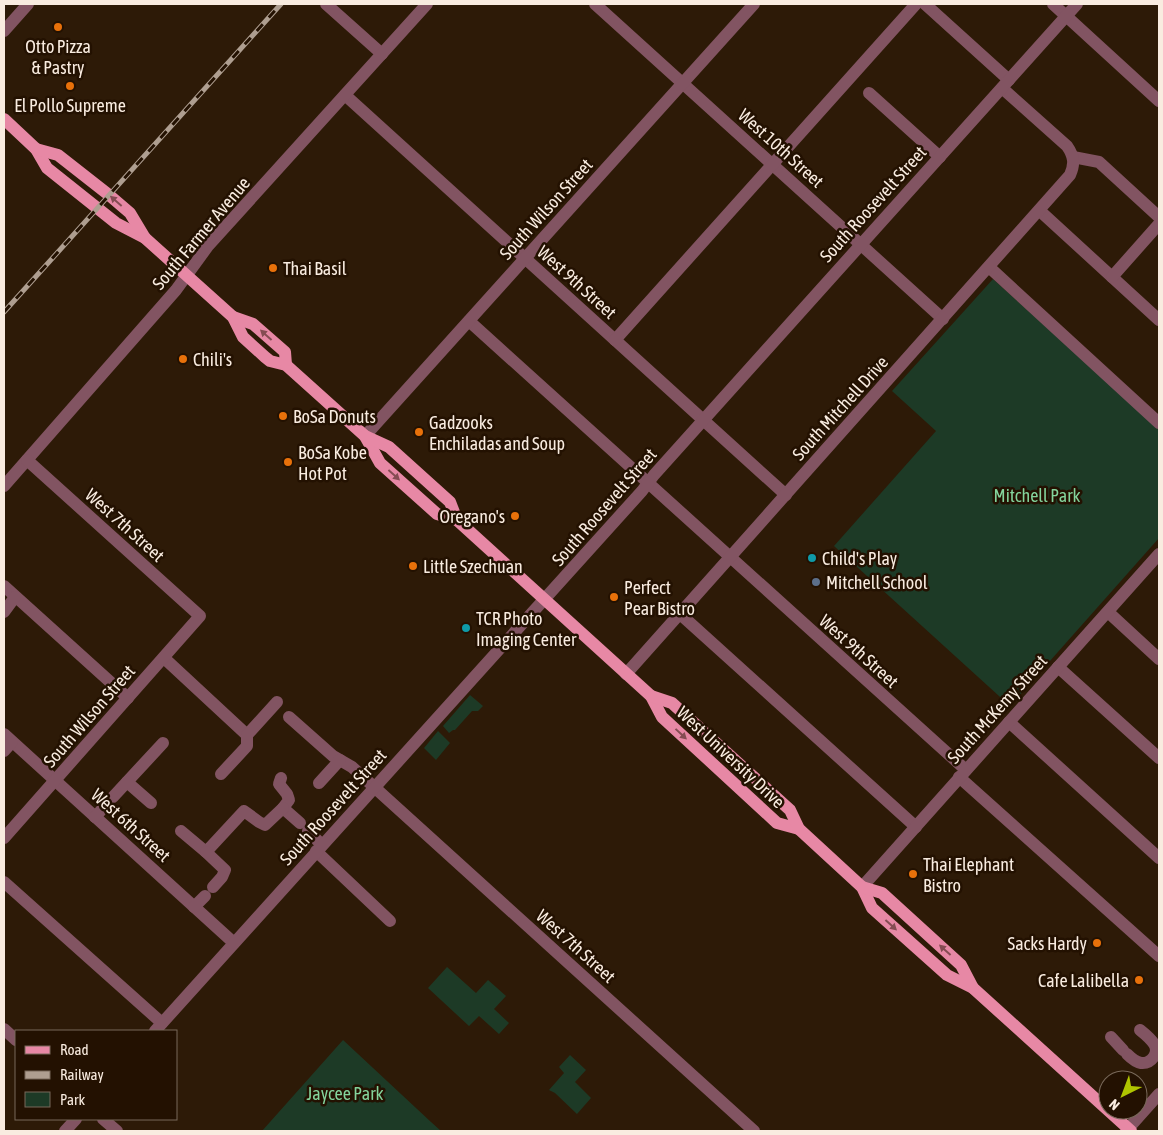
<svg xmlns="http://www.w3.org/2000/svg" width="1163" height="1135" font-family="'Asap Condensed',sans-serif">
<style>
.green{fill:#1d3a26}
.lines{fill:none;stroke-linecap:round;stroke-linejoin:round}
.minor{stroke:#825462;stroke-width:12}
.major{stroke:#e788a5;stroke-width:12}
.rail-casing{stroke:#ae9e90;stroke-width:5}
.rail{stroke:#231101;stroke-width:3;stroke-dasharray:9;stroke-linecap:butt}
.oneway{fill:#854c53}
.food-dot{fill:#e8710a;stroke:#231101;stroke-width:2}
.culture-dot{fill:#0f9aa8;stroke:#231101;stroke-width:2}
.service-dot{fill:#5c6f8a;stroke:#231101;stroke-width:2}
.labels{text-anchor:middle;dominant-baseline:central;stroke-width:5;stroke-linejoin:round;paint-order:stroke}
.poi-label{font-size:18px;fill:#f9ece0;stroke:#231101;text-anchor:start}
.street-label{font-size:18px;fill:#f9ece0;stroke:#231101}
.park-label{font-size:18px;fill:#84d49c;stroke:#231101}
</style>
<rect width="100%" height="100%" fill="#2d1a07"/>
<g class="green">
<path d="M 993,279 L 1159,429 L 1159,538 L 1010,706 L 834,546 L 936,431 L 892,391 Z"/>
<path d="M 470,695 L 483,706 L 478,711 L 472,711 L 455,730 L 453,730 L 449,733 L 443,726 Z"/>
<path d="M 438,731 L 450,743 L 436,760 L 424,748 Z"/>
<path d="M 447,967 L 476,993 L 488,980 L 506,996 L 494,1009 L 509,1023 L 499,1034 L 479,1016 L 469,1026 L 428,988 Z"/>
<path d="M 343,1040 L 431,1122 L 441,1131 L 262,1131 Z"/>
<path d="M 570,1055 L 586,1070 L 575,1082 L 591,1098 L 577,1114 L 555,1093 L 549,1090 L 564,1073 L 559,1067 Z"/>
</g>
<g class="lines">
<g class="minor">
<path d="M 326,4 L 382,54"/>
<path d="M 595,4 L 943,319"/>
<path d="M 925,4 L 1009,80"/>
<path d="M 1053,4 L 1159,101"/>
<path d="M 4,31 L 28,4"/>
<path d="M 869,93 L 940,157"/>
<path d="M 345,95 L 786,495"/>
<path d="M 1073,157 L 1099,162 L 1159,217"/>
<path d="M 1040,211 L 1159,320"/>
<path d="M 989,267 L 1159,423"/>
<path d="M 1112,277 L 1159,224"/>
<path d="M 469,321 L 966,770"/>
<path d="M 615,340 L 916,4"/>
<path d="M 365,436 L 754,4"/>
<path d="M 4,486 L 176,290 L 208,246 L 427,4"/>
<path d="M 4,586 L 128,698"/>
<path d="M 4,612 L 15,597"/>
<path d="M 1108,612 L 1159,659"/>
<path d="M 679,613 L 916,827"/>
<path d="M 164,658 L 247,735"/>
<path d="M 1058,667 L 1159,758"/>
<path d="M 626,674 L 1070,175 C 1075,164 1074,156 1067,146 L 1002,88"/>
<path d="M 289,717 L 333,756 L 352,767 L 754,1131"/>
<path d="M 1009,722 L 1159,858"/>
<path d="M 4,734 L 234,943"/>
<path d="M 4,751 L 12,742"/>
<path d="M 221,774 L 247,746 L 247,735 L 277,702"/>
<path d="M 959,777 L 1159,956"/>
<path d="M 281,778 L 279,784 L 287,794 L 289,800 L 283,808 L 300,823"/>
<path d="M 127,782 L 151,803"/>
<path d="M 319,783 L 340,760"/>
<path d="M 113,797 L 163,743"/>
<path d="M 95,817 L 106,805"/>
<path d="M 181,831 L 206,852 L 244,811 L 259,822 L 265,825 L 283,808"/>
<path d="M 308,831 L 322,845"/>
<path d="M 4,838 L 200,616 L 27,460"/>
<path d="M 316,851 L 390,921"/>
<path d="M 206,852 L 225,870 L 222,877 L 213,887"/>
<path d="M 4,882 L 162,1023"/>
<path d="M 862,887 L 1159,554"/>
<path d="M 194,907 L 205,896"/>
<path d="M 4,1029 L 16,1040"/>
<path d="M 155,1031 L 642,491 L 654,475 L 1077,4"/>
<path d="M 1111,1037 L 1123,1050"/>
<path d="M 1127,1054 C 1131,1058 1135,1062 1141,1063 C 1151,1064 1160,1053 1154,1044 C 1151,1039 1145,1034 1140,1030"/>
<path d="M 103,1119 L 117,1131"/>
<path d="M 65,1131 L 76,1119"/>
<path d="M 1126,1131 L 1159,1094"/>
</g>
<g class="major">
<path d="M 4,119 L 36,149 L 47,168 L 116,223 L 145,238 L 233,317 L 243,337 L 265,357 L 270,361 L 286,365 L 365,436 L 380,463 L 437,514 L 457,520 L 651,696 L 662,717 L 777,823 L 799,829"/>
<path d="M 36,149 L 58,155 L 109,195 L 130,213 L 145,238"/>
<path d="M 233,317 L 253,324 L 285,352 L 286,365"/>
<path d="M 365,436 L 389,447 L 450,502 L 457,520"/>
<path d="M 651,696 L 672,703 L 790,810 L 799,829 L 862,887 L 872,908 L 947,975 L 973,988 L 1131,1131"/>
<path d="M 862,887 L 882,893 L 961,965 L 973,988"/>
</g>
<g class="rail-casing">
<path id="rail" d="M 4,312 L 281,4"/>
</g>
<use href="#rail" class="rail"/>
</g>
<defs><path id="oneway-solid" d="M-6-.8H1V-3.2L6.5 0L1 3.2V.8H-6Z" transform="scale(1.25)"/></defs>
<g class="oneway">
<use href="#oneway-solid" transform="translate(116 201) rotate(-139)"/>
<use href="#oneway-solid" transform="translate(266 335) rotate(-138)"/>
<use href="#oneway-solid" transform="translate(394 475) rotate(42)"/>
<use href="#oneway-solid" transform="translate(681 734) rotate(43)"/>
<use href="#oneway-solid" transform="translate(891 925) rotate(42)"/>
<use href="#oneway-solid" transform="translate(945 950) rotate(-138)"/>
</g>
<g class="food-dot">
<circle cx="58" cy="27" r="5"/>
<circle cx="70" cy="86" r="5"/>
<circle cx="273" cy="268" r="5"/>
<circle cx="183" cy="359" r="5"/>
<circle cx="283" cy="416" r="5"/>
<circle cx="419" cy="432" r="5"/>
<circle cx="288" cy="462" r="5"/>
<circle cx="515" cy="516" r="5"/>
<circle cx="413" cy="566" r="5"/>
<circle cx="614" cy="597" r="5"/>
<circle cx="913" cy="874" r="5"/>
<circle cx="1097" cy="943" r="5"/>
<circle cx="1139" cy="980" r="5"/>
</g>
<g class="culture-dot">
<circle cx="812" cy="558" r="5"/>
<circle cx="466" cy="628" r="5"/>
</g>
<circle class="service-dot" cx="816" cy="582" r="5"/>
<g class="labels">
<g class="poi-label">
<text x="58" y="46" text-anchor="middle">Otto Pizza<tspan x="58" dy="21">&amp; Pastry</tspan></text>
<text x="70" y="105" text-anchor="middle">El Pollo Supreme</text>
<text x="283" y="268">Thai Basil</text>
<text x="193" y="359">Chili's</text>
<text x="293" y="416">BoSa Donuts</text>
<text x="429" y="422">Gadzooks<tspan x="429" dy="21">Enchiladas and Soup</tspan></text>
<text x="298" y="452">BoSa Kobe<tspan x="298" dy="21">Hot Pot</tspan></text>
<text x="505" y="516" text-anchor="end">Oregano's</text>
<text x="822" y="558">Child's Play</text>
<text x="423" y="566">Little Szechuan</text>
<text x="826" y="582">Mitchell School</text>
<text x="624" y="587">Perfect<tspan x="624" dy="21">Pear Bistro</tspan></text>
<text x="476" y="618">TCR Photo<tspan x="476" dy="21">Imaging Center</tspan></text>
<text x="923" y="864">Thai Elephant<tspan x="923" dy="21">Bistro</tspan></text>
<text x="1087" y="943" text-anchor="end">Sacks Hardy</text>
<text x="1129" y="980" text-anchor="end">Cafe Lalibella</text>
</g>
<g class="street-label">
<text transform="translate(781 148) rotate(42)">West 10th Street</text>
<text transform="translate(873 204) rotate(-48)">South Roosevelt Street</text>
<text transform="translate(546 209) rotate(-48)">South Wilson Street</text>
<text transform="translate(201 233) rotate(-50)">South Farmer Avenue</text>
<text transform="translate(577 282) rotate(42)">West 9th Street</text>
<text transform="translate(840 408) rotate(-48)">South Mitchell Drive</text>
<text transform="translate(604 507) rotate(-49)">South Roosevelt Street</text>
<text transform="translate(125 525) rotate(42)">West 7th Street</text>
<text transform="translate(859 651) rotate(42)">West 9th Street</text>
<text transform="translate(997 709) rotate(-48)">South McKemy Street</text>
<text transform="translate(89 716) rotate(-49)">South Wilson Street</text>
<text transform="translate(731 757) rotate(43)">West University Drive</text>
<text transform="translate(333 807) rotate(-48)">South Roosevelt Street</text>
<text transform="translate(131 825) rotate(42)">West 6th Street</text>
<text transform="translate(576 946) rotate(42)">West 7th Street</text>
</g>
<g class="park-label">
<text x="1037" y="495">Mitchell Park</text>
<text x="345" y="1093">Jaycee Park</text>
</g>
</g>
<rect width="1163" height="1135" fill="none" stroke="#f9ece0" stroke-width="10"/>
<rect x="15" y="1030" width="162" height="90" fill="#231101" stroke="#79695a"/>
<rect x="25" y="1046" width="25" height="8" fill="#e788a5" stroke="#79695a"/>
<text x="60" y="1055" font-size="15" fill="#f9ece0">Road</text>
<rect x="25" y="1071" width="25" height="8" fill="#ae9e90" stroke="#79695a"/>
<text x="60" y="1080" font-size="15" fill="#f9ece0">Railway</text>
<rect x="25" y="1092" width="25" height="15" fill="#1d3a26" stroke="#79695a"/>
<text x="60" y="1105" font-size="15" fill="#f9ece0">Park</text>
<g transform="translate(1123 1095) rotate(222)"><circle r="24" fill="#231101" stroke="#79695a"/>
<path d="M0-4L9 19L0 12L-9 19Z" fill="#b0c500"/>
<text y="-8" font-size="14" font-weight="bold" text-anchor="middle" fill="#f9ece0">N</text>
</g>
</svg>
